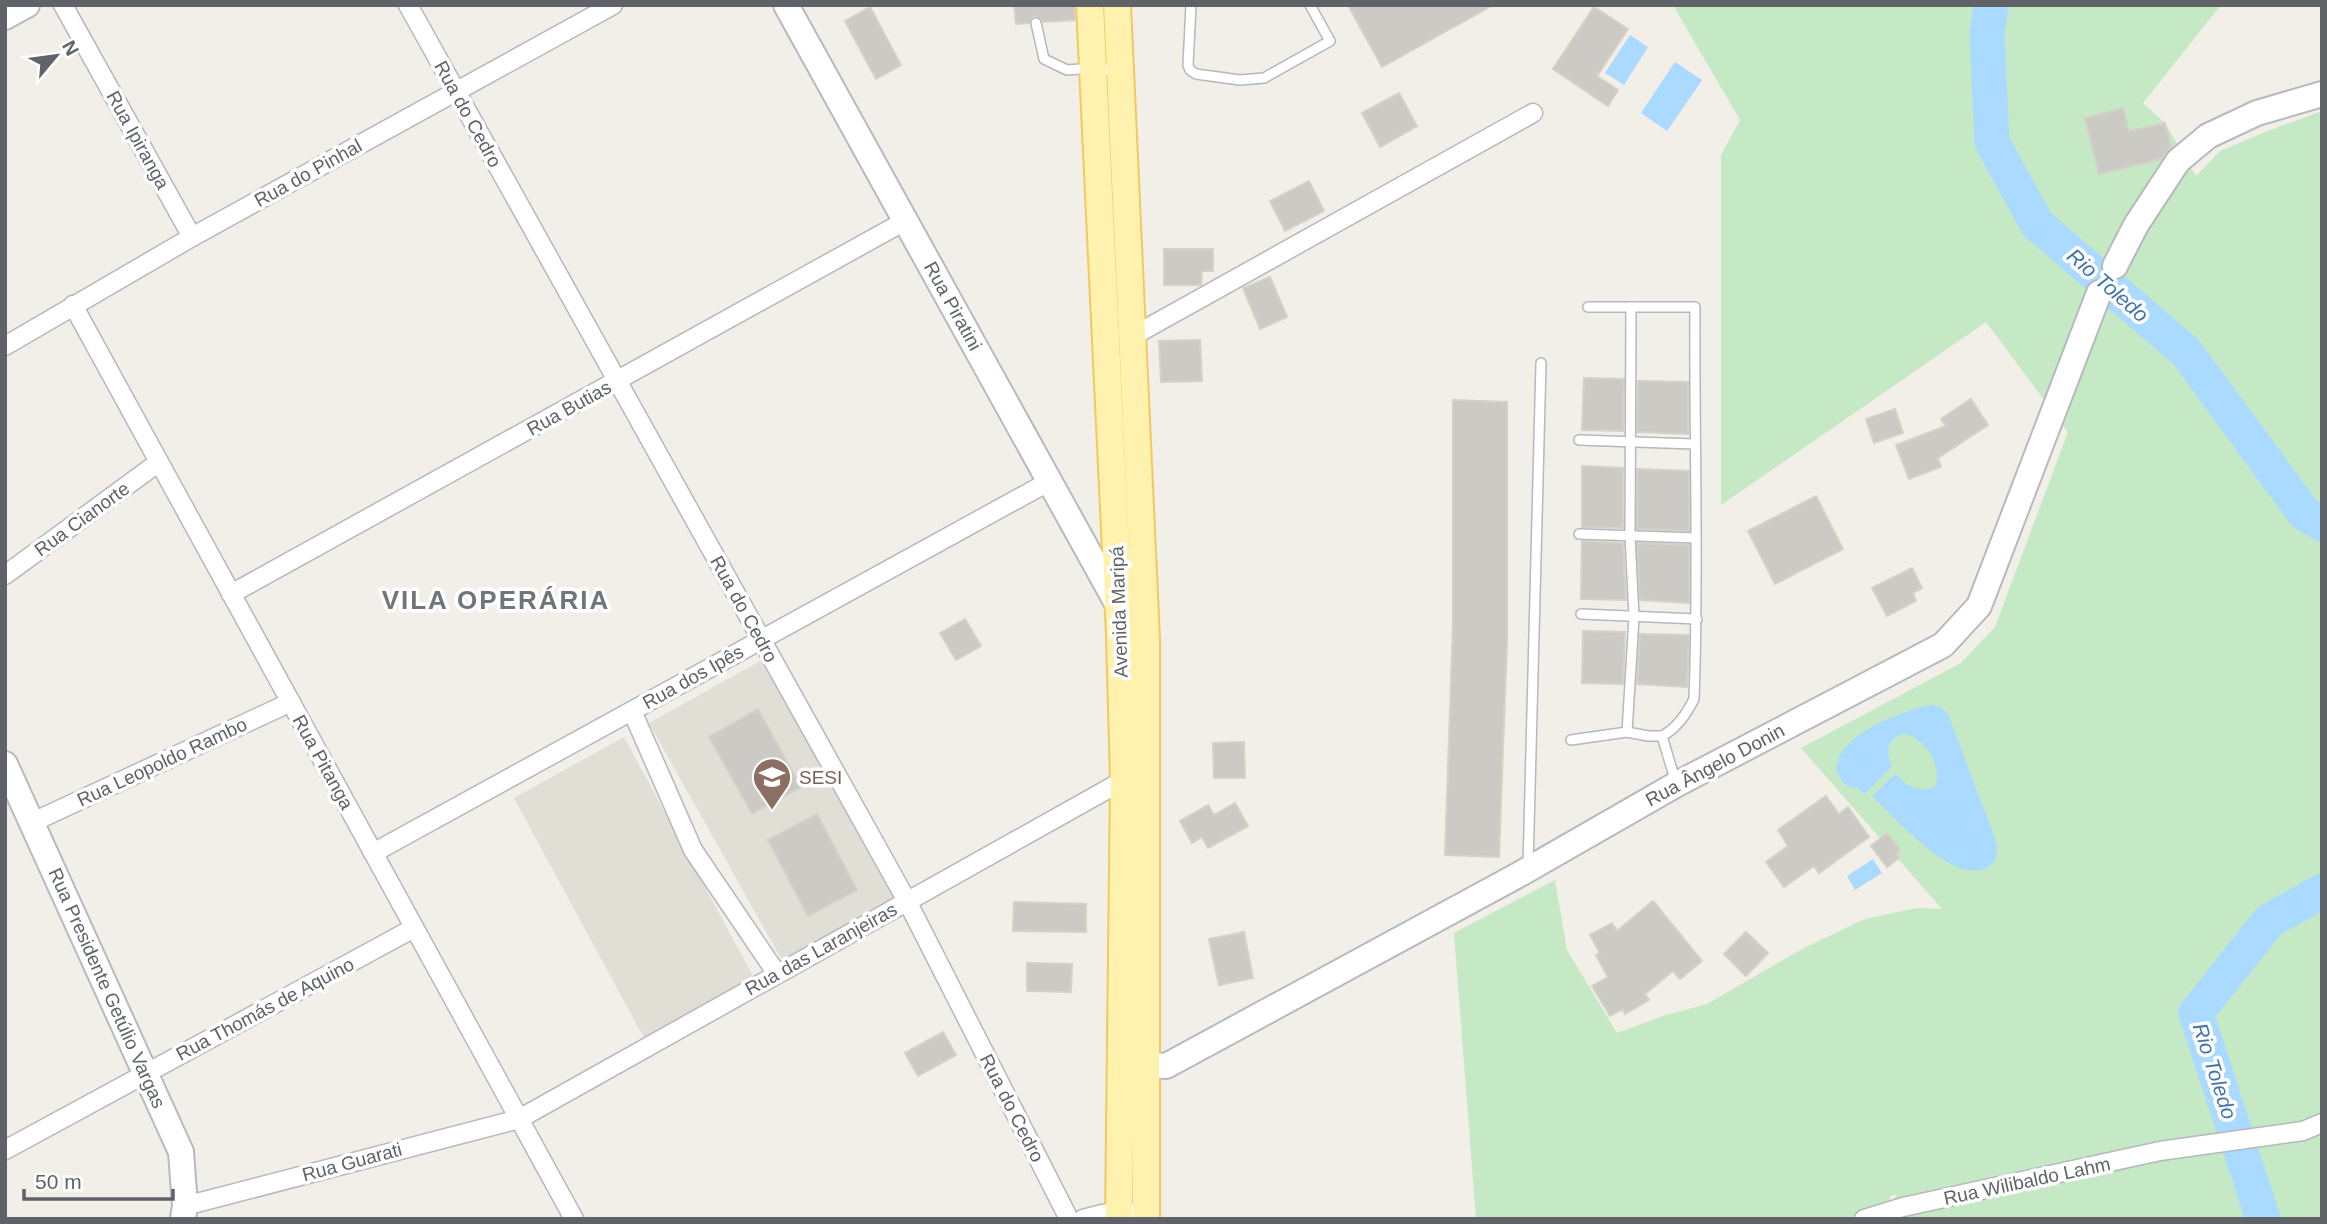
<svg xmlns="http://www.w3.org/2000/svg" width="2327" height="1224" font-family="Helvetica,sans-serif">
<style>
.education{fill:#e1ded6}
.green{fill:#c5e8c5}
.water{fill:#aadaff}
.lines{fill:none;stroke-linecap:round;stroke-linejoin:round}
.river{stroke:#aadaff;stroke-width:35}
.building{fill:#cccac5;stroke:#d6d1c6;stroke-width:2}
.lane-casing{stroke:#b5b8bc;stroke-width:12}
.street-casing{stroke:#b5b8bc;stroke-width:21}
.secondary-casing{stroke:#b6babf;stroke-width:28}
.primary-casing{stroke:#f2c960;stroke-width:30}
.lane{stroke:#fff;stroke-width:9}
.street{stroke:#fff;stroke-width:18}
.secondary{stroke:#fff;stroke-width:24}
.primary{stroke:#fff2af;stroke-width:26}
.labels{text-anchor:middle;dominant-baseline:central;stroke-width:7;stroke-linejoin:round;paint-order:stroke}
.street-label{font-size:19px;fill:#5f6368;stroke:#fff}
.education-label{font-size:19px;fill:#785e54;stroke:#fff;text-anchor:start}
.water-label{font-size:21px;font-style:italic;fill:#4174aa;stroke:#fff}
.district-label{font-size:26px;font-weight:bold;letter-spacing:2px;fill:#70757a;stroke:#fff}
</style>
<rect width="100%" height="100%" fill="#f1efe8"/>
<g class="education">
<path d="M 762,660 L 895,899 L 783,962 L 649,723 Z"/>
<path d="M 624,737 L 754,978 L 644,1038 L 514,798 Z"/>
</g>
<path class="green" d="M 1673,5 L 2221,5 L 2143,103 L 2165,123 L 2196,176 L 2220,151 L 2270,130 L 2322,111 L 2322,1219 L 1884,1219 L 1897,1194 L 1891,1196 L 1880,1219 L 1476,1219 L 1454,933 L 1555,880 L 1567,950 L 1617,1033 L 1663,1016 L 1707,1004 L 1804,948 L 1865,919 L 1917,908 L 1942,909 L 1801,748 L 1961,663 L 1995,627 L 2068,432 L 1986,322 L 1721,505 L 1721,155 L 1740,120 Z"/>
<g class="water">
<path d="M 1630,35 L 1648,47 L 1624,85 L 1605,73 Z"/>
<path d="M 1675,62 L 1702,80 L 1667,131 L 1641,113 Z"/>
<path d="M 1932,705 L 1941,707 L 1948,714 L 1996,841 C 1998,853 1998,862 1986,868 C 1953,885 1894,817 1872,796 L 1895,774 C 1908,786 1917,793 1935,787 C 1943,764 1926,741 1904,733 C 1889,738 1884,751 1892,766 L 1865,794 L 1858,788 C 1845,789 1841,780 1836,770 C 1837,765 1838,758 1841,754 C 1853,730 1907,709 1932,705 Z"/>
<path d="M 1873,859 L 1882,873 L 1855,890 L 1847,876 Z"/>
</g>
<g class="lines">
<g class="river">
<path d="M 1991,5 L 1987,34 L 1992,142 L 2037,224 L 2186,352 L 2304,513 L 2322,524"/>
<path d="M 2263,1219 L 2196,1013 L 2269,921 L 2322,891"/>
</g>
</g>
<g class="building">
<path d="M 1014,5 L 1074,5 L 1075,20 L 1043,22 L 1041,18 L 1035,16 L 1031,18 L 1029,23 L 1016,24 Z"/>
<path d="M 1348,5 L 1493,5 L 1382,67 Z"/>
<path d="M 870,7 L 901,65 L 876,79 L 845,21 Z"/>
<path d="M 1594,7 L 1628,29 L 1597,76 L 1618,90 L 1608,106 L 1553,69 Z"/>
<path d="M 1399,93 L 1417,126 L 1380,147 L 1362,113 Z"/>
<path d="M 2123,108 L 2129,131 L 2165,123 L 2171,147 L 2161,159 L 2099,174 L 2085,118 Z"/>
<path d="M 1309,181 L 1324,211 L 1285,231 L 1270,201 Z"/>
<path d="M 1164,249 L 1213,249 L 1213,271 L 1202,271 L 1201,285 L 1164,285 Z"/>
<path d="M 1270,277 L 1287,317 L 1260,329 L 1243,288 Z"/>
<path d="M 1200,340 L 1202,381 L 1161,382 L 1159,341 Z"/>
<path d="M 1584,378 L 1624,379 L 1623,431 L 1582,430 Z"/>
<path d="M 1638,381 L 1688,382 L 1688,434 L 1637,432 Z"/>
<path d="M 1971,399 L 1988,425 L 1938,458 L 1941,467 L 1909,479 L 1896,445 L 1946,426 L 1941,419 Z"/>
<path d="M 1453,400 L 1507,402 L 1507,640 L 1499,857 L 1445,855 L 1453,623 Z"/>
<path d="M 1895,409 L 1903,433 L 1874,443 L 1866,419 Z"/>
<path d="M 1582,466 L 1623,468 L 1623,528 L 1582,527 Z"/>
<path d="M 1637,469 L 1689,471 L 1689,531 L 1637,529 Z"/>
<path d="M 1816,496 L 1843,549 L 1775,584 L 1748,531 Z"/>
<path d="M 1582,541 L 1623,543 L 1626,600 L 1581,599 Z"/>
<path d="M 1637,543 L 1689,545 L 1689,603 L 1640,600 Z"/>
<path d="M 1912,568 L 1922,588 L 1913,593 L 1916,601 L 1887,616 L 1872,588 Z"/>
<path d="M 965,619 L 981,646 L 956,660 L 940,633 Z"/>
<path d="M 1583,631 L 1625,632 L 1623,684 L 1582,683 Z"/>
<path d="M 1640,634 L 1689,635 L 1687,687 L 1637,684 Z"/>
<path d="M 758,709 L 801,787 L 752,814 L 709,737 Z"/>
<path d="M 1244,742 L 1245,778 L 1214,778 L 1213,743 Z"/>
<path d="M 1826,796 L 1839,814 L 1848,807 L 1869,837 L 1819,873 L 1814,866 L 1784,887 L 1766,862 L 1788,846 L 1778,830 Z"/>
<path d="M 1235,803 L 1248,826 L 1208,848 L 1202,837 L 1192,843 L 1180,821 L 1208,805 L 1214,815 Z"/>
<path d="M 817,814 L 857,890 L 808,916 L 768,840 Z"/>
<path d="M 1887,833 L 1900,850 L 1896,853 L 1899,858 L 1887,867 L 1871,846 Z"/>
<path d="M 1653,901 L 1702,961 L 1680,979 L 1673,971 L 1645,994 L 1649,1000 L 1625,1014 L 1623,1009 L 1610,1016 L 1592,986 L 1608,977 L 1596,955 L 1600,953 L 1590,935 L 1612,923 L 1617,931 Z"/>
<path d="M 1014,902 L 1086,904 L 1086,932 L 1013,931 Z"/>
<path d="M 1244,932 L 1253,978 L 1219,985 L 1209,939 Z"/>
<path d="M 1746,932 L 1768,953 L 1746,976 L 1724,954 Z"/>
<path d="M 1027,963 L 1072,964 L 1071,992 L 1027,991 Z"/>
<path d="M 943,1032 L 956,1055 L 918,1076 L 905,1053 Z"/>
</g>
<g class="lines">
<g class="lane-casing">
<g id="lane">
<path d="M 1191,5 L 1188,65 L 1190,70 L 1196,74 L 1240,80 L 1264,78 L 1330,41 L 1310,5"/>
<path d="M 1036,23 L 1044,59 L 1067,70 L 1093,68 L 1119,71"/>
<path d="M 1588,307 L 1695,307 C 1694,438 1699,568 1694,699 C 1687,713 1676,729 1662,736 L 1676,783"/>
<path d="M 1579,440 L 1694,444"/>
<path d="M 1579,534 L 1696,538"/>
<path d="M 1581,614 L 1697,619"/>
<path d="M 1627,732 L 1634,617 L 1630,536 L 1631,307"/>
<path d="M 1571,740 L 1627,732 L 1648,736 L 1662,736"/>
<path d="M 1528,867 L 1541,363"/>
</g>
</g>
<g class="street-casing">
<g id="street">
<path d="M 63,5 L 192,237"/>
<path d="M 408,5 L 907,901 L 1069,1219"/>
<path d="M 73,305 L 574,1219"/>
<path d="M 1133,336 L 1533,113"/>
<path d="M 5,346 L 192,237 L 613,5"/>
<path d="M 5,575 L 159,462"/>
<path d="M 231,594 L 905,221"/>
<path d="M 632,711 L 693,850 L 777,974"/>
<path d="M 33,822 L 291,702"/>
<path d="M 373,853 L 1050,481"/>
<path d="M 5,1150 L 414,928"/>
<path d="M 185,1206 L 519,1119 L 1124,780 L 1131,780"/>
<path d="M 1083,1219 L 1102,1214 L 1128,1212"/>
<path d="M 1864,1219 L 1903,1207 L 2160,1151 L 2303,1131 L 2322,1123"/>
</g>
</g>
<g class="secondary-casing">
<g id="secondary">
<path d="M 786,5 L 1119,607"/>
<path d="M 5,17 L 27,5"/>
<path d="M 2115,266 L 2136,225 L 2178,161 L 2208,136 L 2257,113 L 2322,94"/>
<path d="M 5,764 L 181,1152 L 185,1206 L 183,1219"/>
<path d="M 1146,1065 L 1166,1066 L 1520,874 L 1677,784 L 1943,645 L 1979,606 L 2099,293"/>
</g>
</g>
<g class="primary-casing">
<g id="primary">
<path d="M 1090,5 L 1120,635 L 1124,780 L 1119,1219"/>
<path d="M 1117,5 L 1146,639 L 1146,1219"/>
</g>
</g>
<use href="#lane" class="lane"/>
<use href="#street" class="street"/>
<use href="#secondary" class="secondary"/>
<use href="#primary" class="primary"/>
</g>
<defs>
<g id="school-pin" transform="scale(2.0125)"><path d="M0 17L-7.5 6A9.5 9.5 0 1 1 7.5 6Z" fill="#8d6e63" stroke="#fff"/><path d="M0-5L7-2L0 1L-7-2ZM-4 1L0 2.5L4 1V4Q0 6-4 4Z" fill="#fff"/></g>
</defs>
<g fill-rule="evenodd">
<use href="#school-pin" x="772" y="777"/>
</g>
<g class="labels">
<g class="street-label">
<text transform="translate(468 114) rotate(61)">Rua do Cedro</text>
<text transform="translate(138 140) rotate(61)">Rua Ipiranga</text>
<text transform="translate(308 173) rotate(-29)">Rua do Pinhal</text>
<text transform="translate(953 306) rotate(61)">Rua Piratini</text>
<text transform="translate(569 408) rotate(-29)">Rua Butias</text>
<text transform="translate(82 519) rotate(-36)">Rua Cianorte</text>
<text transform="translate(744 609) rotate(61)">Rua do Cedro</text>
<text transform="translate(1119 612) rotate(-92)">Avenida Maripá</text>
<text transform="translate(693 677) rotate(-29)">Rua dos Ipês</text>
<text transform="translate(162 762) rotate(-25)">Rua Leopoldo Rambo</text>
<text transform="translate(323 762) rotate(61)">Rua Pitanga</text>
<text transform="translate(1715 765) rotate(-28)">Rua Ângelo Donin</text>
<text transform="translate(821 949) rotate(-29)">Rua das Laranjeiras</text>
<text transform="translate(107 988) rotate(66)">Rua Presidente Getúlio Vargas</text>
<text transform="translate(265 1009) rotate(-28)">Rua Thomás de Aquino</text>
<text transform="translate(1012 1108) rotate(63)">Rua do Cedro</text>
<text transform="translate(352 1162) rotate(-15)">Rua Guarati</text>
<text transform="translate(2027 1181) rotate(-12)">Rua Wilibaldo Lahm</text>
</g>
<g class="education-label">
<text x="799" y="777">SESI</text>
</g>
<g class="water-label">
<text transform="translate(2108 285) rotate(41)">Rio Toledo</text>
<text transform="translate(2215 1071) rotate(72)">Rio Toledo</text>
</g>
<g class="district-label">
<text x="496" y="600">VILA OPERÁRIA</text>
</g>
</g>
<rect width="2327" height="1224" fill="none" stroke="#5f6368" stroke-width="14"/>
<g transform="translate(56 56) rotate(61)" stroke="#ffffff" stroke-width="5" paint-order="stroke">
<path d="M0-5L12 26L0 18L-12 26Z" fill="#5f6368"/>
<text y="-10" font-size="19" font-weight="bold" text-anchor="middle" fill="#5f6368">N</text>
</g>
<path d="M24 1189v10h149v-10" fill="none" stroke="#5f6368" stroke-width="3.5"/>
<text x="35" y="1189" font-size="21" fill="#5f6368" stroke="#ffffff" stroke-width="5" paint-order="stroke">50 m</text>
</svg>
